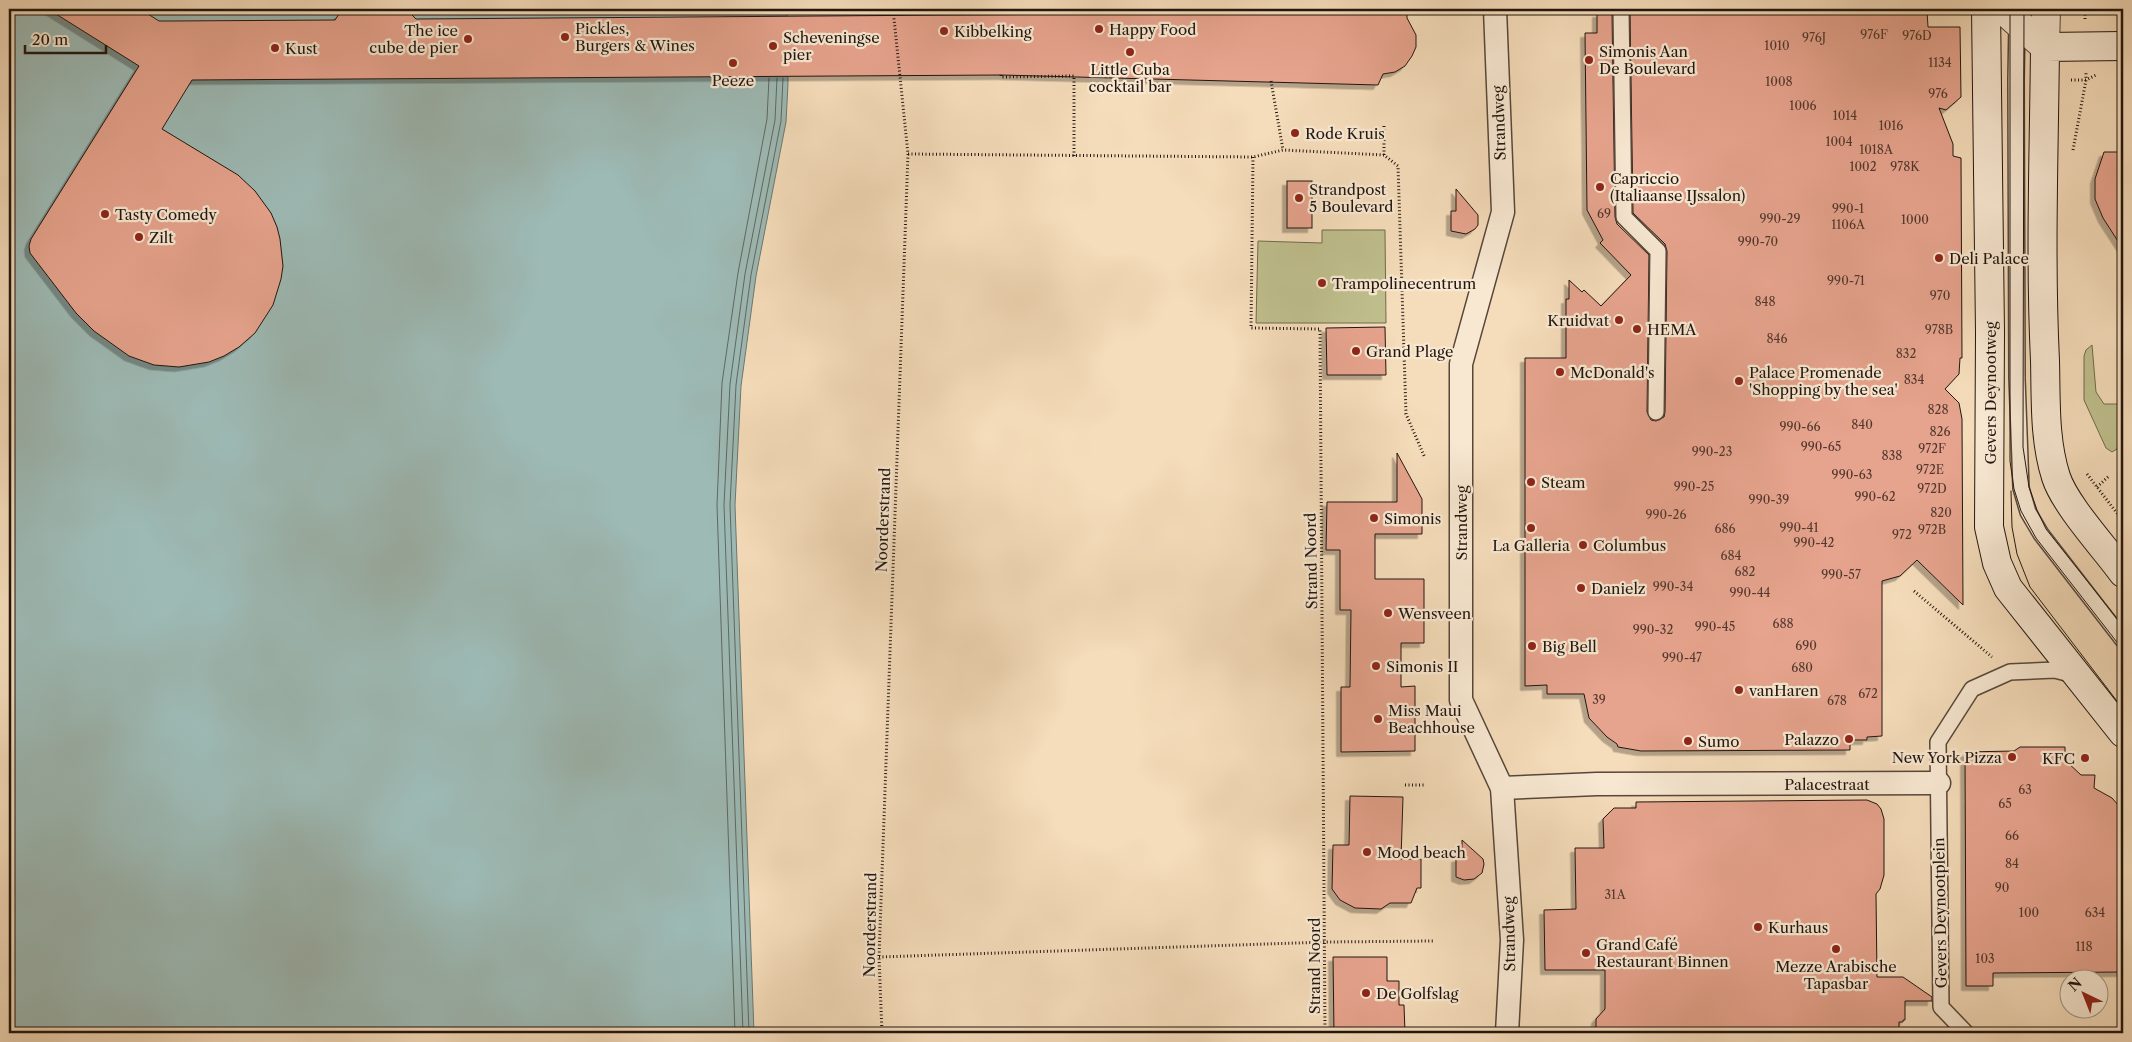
<svg xmlns="http://www.w3.org/2000/svg" width="2132" height="1042" font-family="'Libre Caslon Text',serif">
<style>
.green{fill:#bfbf8d;stroke:#706a4e}
.water{fill:#9dbab5;stroke:#6b7873}
.lines{fill:none;stroke-linecap:round;stroke-linejoin:round}
.shore{stroke:#5f6862;stroke-width:1}
.building{fill:#e6a38d;stroke:#21150f;filter:url(#shadow)}
.service-casing{stroke:#56473a;stroke-width:18}
.pedestrian-casing{stroke:#56473a;stroke-width:25}
.minor-casing{stroke:#56473a;stroke-width:30}
.secondary-casing{stroke:#21150f;stroke-width:30}
.path{stroke:#21150f;stroke-width:3;stroke-dasharray:1 2.5;stroke-linecap:butt}
.service{stroke:#f8e8d2;stroke-width:15}
.pedestrian{stroke:#f8e8d2;stroke-width:22}
.minor{stroke:#f8e8d2;stroke-width:28}
.secondary{stroke:#f8e8d2;stroke-width:28}
.tram{stroke:#21150f;stroke-width:1}
.poi-dot{fill:#8f2418;stroke:#f8e8d2;stroke-width:2}
.labels{text-anchor:middle;dominant-baseline:central;stroke-width:4.5;stroke-linejoin:round;paint-order:stroke}
.number-label{font-size:12px;fill:#52382e}
.poi-label{font-size:15px;fill:#21150f;stroke:#f8e8d2;text-anchor:start}
.street-label{font-size:15px;fill:#21150f;stroke:#f8e8d2}
</style>
<defs>
<filter id="shadow"><feDropShadow dx="-4.5" dy="4.5" stdDeviation="0" flood-color="#0004"/></filter>
</defs>
<rect width="100%" height="100%" fill="#f5dcba"/>
<filter id="stains"><feTurbulence type="fractalNoise" baseFrequency=".004" numOctaves="4"/><feColorMatrix values="0 0 0 0 .2 0 0 0 0 .09 0 0 0 0 .02 0 0 0 .5 -.17"/></filter>
<radialGradient id="worn" r=".72"><stop offset=".6" stop-color="#630" stop-opacity="0"/><stop offset="1" stop-color="#630" stop-opacity=".3"/></radialGradient>
<g class="green">
<path d="M 1322,230 L 1385,230 L 1386,323 L 1256,323 L 1258,241 L 1322,243 Z"/>
<path d="M 2092,345 L 2096,392 L 2104,404 L 2121,404 L 2119,443 L 2117,449 L 2112,452 L 2106,448 L 2084,400 L 2084,356 L 2086,350 Z"/>
</g>
<path class="water" d="M 9,9 L 787,9 L 788,84 L 786,122 L 756,276 L 741,386 L 735,505 L 754,1033 L 9,1033 Z"/>
<g class="lines">
<g class="shore">
<path d="M 735,1033 L 717,505 L 722,383 L 738,273 L 767,119 L 769,78"/>
<path d="M 743,1033 L 724,505 L 730,384 L 745,274 L 775,120 L 777,78"/>
<path d="M 749,1033 L 730,505 L 736,385 L 751,275 L 781,121 L 783,78"/>
</g>
</g>
<g class="building">
<path d="M 48,9 L 140,9 L 159,21 L 171,21 L 335,20 L 339,14 L 410,13 L 416,19 L 1089,14 L 1177,9 L 1407,9 L 1407,18 L 1416,35 L 1416,47 L 1412,56 L 1405,66 L 1395,72 L 1383,74 L 1378,85 L 1001,75 L 192,80 L 162,129 L 238,175 L 255,191 L 271,213 L 277,227 L 280,239 L 283,266 L 281,279 L 273,305 L 255,333 L 239,347 L 224,356 L 209,362 L 179,367 L 154,365 L 129,356 L 94,331 L 76,313 L 30,253 L 29,246 L 31,239 L 139,66 Z"/>
<path d="M 1927,11 L 1928,27 L 1960,27 L 1961,97 L 1946,110 L 1939,108 L 1953,144 L 1953,156 L 1961,158 L 1962,358 L 1960,358 L 1959,374 L 1945,389 L 1959,403 L 1962,419 L 1963,605 L 1917,560 L 1900,576 L 1882,581 L 1882,736 L 1867,737 L 1867,740 L 1850,740 L 1850,750 L 1641,751 L 1618,747 L 1617,744 L 1607,737 L 1589,718 L 1584,694 L 1547,694 L 1547,685 L 1525,686 L 1525,358 L 1566,358 L 1566,299 L 1569,299 L 1569,280 L 1582,292 L 1584,290 L 1601,306 L 1631,275 L 1600,243 L 1603,240 L 1587,210 L 1585,33 L 1597,33 L 1597,13 L 1612,13 L 1615,217 L 1617,224 L 1649,255 L 1647,412 L 1651,420 L 1656,421 L 1664,417 L 1665,412 L 1667,251 L 1665,244 L 1633,213 L 1630,13 Z"/>
<path d="M 2104,152 L 2123,152 L 2123,249 L 2103,218 L 2095,199 L 2095,179 Z"/>
<rect x="1287" y="181" width="25" height="47"/>
<path d="M 1456,189 L 1478,215 L 1478,225 L 1475,229 L 1466,234 L 1451,231 L 1451,211 L 1456,211 Z"/>
<path d="M 1385,327 L 1386,375 L 1327,375 L 1326,328 Z"/>
<path d="M 1397,453 L 1422,499 L 1422,534 L 1375,534 L 1375,579 L 1424,579 L 1424,643 L 1401,643 L 1401,687 L 1415,686 L 1415,751 L 1341,752 L 1341,687 L 1350,687 L 1351,610 L 1340,610 L 1340,550 L 1326,550 L 1327,502 L 1397,502 Z"/>
<path d="M 2020,747 L 2065,747 L 2065,760 L 2081,775 L 2095,775 L 2094,788 L 2112,798 L 2119,806 L 2120,824 L 2123,824 L 2123,972 L 1993,973 L 1993,986 L 1966,986 L 1965,752 L 2014,751 Z"/>
<path d="M 1350,796 L 1403,797 L 1401,859 L 1421,859 L 1421,888 L 1417,888 L 1411,903 L 1390,903 L 1381,909 L 1355,908 L 1340,900 L 1332,889 L 1333,845 L 1349,845 Z"/>
<path d="M 1867,800 L 1877,804 L 1881,809 L 1884,819 L 1884,875 L 1880,889 L 1876,894 L 1877,977 L 1903,977 L 1932,997 L 1932,1001 L 1905,1001 L 1905,1020 L 1903,1020 L 1903,1022 L 1899,1022 L 1899,1033 L 1596,1033 L 1596,1019 L 1605,1009 L 1605,970 L 1545,970 L 1544,910 L 1576,909 L 1575,848 L 1604,848 L 1603,819 L 1614,808 L 1636,808 L 1636,802 Z"/>
<path d="M 1462,840 L 1483,859 L 1484,864 L 1482,873 L 1474,879 L 1464,880 L 1456,877 L 1456,858 L 1462,857 Z"/>
<path d="M 1333,957 L 1387,957 L 1387,981 L 1399,981 L 1399,1005 L 1404,1005 L 1405,1033 L 1334,1033 Z"/>
</g>
<g class="lines">
<g class="service-casing">
<g id="service">
<path d="M 1621,9 L 1624,217 L 1658,251 L 1656,412"/>
<path d="M 2017,20 L 2016,80 L 2017,378 L 2021,488 L 2028,512 L 2041,534 L 2123,640"/>
<path d="M 1966,1033 L 1941,1007 L 1938,742 L 1972,689 L 2010,672 L 2055,670 L 2074,675"/>
</g>
</g>
<g class="pedestrian-casing">
<g id="pedestrian">
<path d="M 1495,9 L 1503,212 L 1461,364 L 1461,700 L 1502,788 L 1512,940 L 1507,1033"/>
<path d="M 1502,788 L 1597,784 L 1939,783"/>
</g>
</g>
<g class="minor-casing">
<g id="minor">
<path d="M 2002,9 L 2045,47"/>
<path d="M 2045,47 L 2046,9"/>
</g>
</g>
<g class="secondary-casing">
<g id="secondary">
<path d="M 1986,9 L 1990,332 L 1989,527 L 1997,563 L 2008,588 L 2123,733"/>
<path d="M 2123,46 L 2045,47 C 2044,152 2040,256 2045,361 C 2046,399 2044,440 2056,477 C 2065,505 2105,548 2123,573"/>
</g>
</g>
<g class="path">
<path d="M 2085,19 L 2085,9"/>
<path d="M 1001,75 L 1001,77 L 1074,76 L 1074,156"/>
<path d="M 2071,80 L 2086,80 L 2096,75"/>
<path d="M 1271,81 L 1283,150"/>
<path d="M 2073,150 L 2086,80 L 2086,72"/>
<path d="M 908,154 L 1253,157 L 1283,150 L 1384,155 L 1398,166 L 1406,414 L 1425,458"/>
<path d="M 1384,155 L 1384,125"/>
<path d="M 1253,157 L 1251,328 L 1320,329 L 1325,1033"/>
<path d="M 2087,474 L 2123,521"/>
<path d="M 2097,487 L 2109,476"/>
<path d="M 1914,591 L 1992,657"/>
<path d="M 1405,785 L 1424,785"/>
<path d="M 879,957 L 1326,942 L 1434,941"/>
<path d="M 882,1033 L 879,957 L 908,154 L 893,9"/>
</g>
<use href="#service" class="service"/>
<use href="#pedestrian" class="pedestrian"/>
<use href="#minor" class="minor"/>
<use href="#secondary" class="secondary"/>
<g class="tram">
<path d="M 2010,9 L 2010,461 L 2014,489 L 2021,511 L 2036,538 L 2123,650"/>
<path d="M 2024,9 L 2023,447 L 2029,487 L 2037,510 L 2046,529 L 2123,626"/>
<path d="M 2011,491 L 2012,527 L 2017,554 L 2030,587 L 2123,709"/>
</g>
</g>
<g class="poi-dot">
<circle cx="1099" cy="29" r="5"/>
<circle cx="944" cy="31" r="5"/>
<circle cx="565" cy="37" r="5"/>
<circle cx="468" cy="39" r="5"/>
<circle cx="773" cy="46" r="5"/>
<circle cx="275" cy="48" r="5"/>
<circle cx="1130" cy="52" r="5"/>
<circle cx="1589" cy="60" r="5"/>
<circle cx="733" cy="63" r="5"/>
<circle cx="1295" cy="133" r="5"/>
<circle cx="1600" cy="187" r="5"/>
<circle cx="1299" cy="198" r="5"/>
<circle cx="105" cy="214" r="5"/>
<circle cx="139" cy="237" r="5"/>
<circle cx="1939" cy="258" r="5"/>
<circle cx="1322" cy="283" r="5"/>
<circle cx="1619" cy="320" r="5"/>
<circle cx="1637" cy="329" r="5"/>
<circle cx="1356" cy="351" r="5"/>
<circle cx="1560" cy="372" r="5"/>
<circle cx="1739" cy="381" r="5"/>
<circle cx="1531" cy="482" r="5"/>
<circle cx="1374" cy="518" r="5"/>
<circle cx="1531" cy="528" r="5"/>
<circle cx="1583" cy="545" r="5"/>
<circle cx="1581" cy="588" r="5"/>
<circle cx="1388" cy="613" r="5"/>
<circle cx="1532" cy="646" r="5"/>
<circle cx="1376" cy="666" r="5"/>
<circle cx="1739" cy="690" r="5"/>
<circle cx="1378" cy="719" r="5"/>
<circle cx="1849" cy="739" r="5"/>
<circle cx="1688" cy="741" r="5"/>
<circle cx="2012" cy="757" r="5"/>
<circle cx="2085" cy="758" r="5"/>
<circle cx="1367" cy="852" r="5"/>
<circle cx="1758" cy="927" r="5"/>
<circle cx="1836" cy="949" r="5"/>
<circle cx="1586" cy="953" r="5"/>
<circle cx="1366" cy="993" r="5"/>
</g>
<g class="labels">
<g class="number-label">
<text x="1874" y="34">976F</text>
<text x="1917" y="35">976D</text>
<text x="1814" y="37">976J</text>
<text x="1777" y="45">1010</text>
<text x="1940" y="62">1134</text>
<text x="1779" y="81">1008</text>
<text x="1938" y="93">976</text>
<text x="1803" y="105">1006</text>
<text x="1845" y="115">1014</text>
<text x="1891" y="125">1016</text>
<text x="1839" y="141">1004</text>
<text x="1876" y="149">1018A</text>
<text x="1863" y="166">1002</text>
<text x="1905" y="166">978K</text>
<text x="1848" y="208">990-1</text>
<text x="1604" y="213">69</text>
<text x="1780" y="218">990-29</text>
<text x="1915" y="219">1000</text>
<text x="1848" y="224">1106A</text>
<text x="1758" y="241">990-70</text>
<text x="1846" y="280">990-71</text>
<text x="1940" y="295">970</text>
<text x="1765" y="301">848</text>
<text x="1939" y="329">978B</text>
<text x="1777" y="338">846</text>
<text x="1906" y="353">832</text>
<text x="1914" y="379">834</text>
<text x="1938" y="409">828</text>
<text x="1862" y="424">840</text>
<text x="1800" y="426">990-66</text>
<text x="1940" y="431">826</text>
<text x="1821" y="446">990-65</text>
<text x="1932" y="448">972F</text>
<text x="1712" y="451">990-23</text>
<text x="1892" y="455">838</text>
<text x="1930" y="469">972E</text>
<text x="1852" y="474">990-63</text>
<text x="1694" y="486">990-25</text>
<text x="1932" y="488">972D</text>
<text x="1875" y="496">990-62</text>
<text x="1769" y="499">990-39</text>
<text x="1941" y="512">820</text>
<text x="1666" y="514">990-26</text>
<text x="1799" y="527">990-41</text>
<text x="1725" y="528">686</text>
<text x="1932" y="529">972B</text>
<text x="1902" y="534">972</text>
<text x="1814" y="542">990-42</text>
<text x="1731" y="555">684</text>
<text x="1745" y="571">682</text>
<text x="1841" y="574">990-57</text>
<text x="1673" y="586">990-34</text>
<text x="1750" y="592">990-44</text>
<text x="1783" y="623">688</text>
<text x="1715" y="626">990-45</text>
<text x="1653" y="629">990-32</text>
<text x="1806" y="645">690</text>
<text x="1682" y="657">990-47</text>
<text x="1802" y="667">680</text>
<text x="1868" y="693">672</text>
<text x="1599" y="699">39</text>
<text x="1837" y="700">678</text>
<text x="2025" y="789">63</text>
<text x="2005" y="803">65</text>
<text x="2012" y="835">66</text>
<text x="2012" y="863">84</text>
<text x="2002" y="887">90</text>
<text x="1615" y="894">31A</text>
<text x="2029" y="912">100</text>
<text x="2095" y="912">634</text>
<text x="2084" y="946">118</text>
<text x="1985" y="958">103</text>
</g>
<g class="poi-label">
<text x="575" y="28">Pickles,<tspan x="575" dy="17">Burgers &amp; Wines</tspan></text>
<text x="1109" y="29">Happy Food</text>
<text x="458" y="30" text-anchor="end">The ice<tspan x="458" dy="17">cube de pier</tspan></text>
<text x="954" y="31">Kibbelking</text>
<text x="783" y="37">Scheveningse<tspan x="783" dy="17">pier</tspan></text>
<text x="285" y="48">Kust</text>
<text x="1599" y="51">Simonis Aan<tspan x="1599" dy="17">De Boulevard</tspan></text>
<text x="1130" y="69" text-anchor="middle">Little Cuba<tspan x="1130" dy="17">cocktail bar</tspan></text>
<text x="733" y="80" text-anchor="middle">Peeze</text>
<text x="1305" y="133">Rode Kruis</text>
<text x="1610" y="178">Capriccio<tspan x="1610" dy="17">(Italiaanse IJssalon)</tspan></text>
<text x="1309" y="189">Strandpost<tspan x="1309" dy="17">5 Boulevard</tspan></text>
<text x="115" y="214">Tasty Comedy</text>
<text x="149" y="237">Zilt</text>
<text x="1949" y="258">Deli Palace</text>
<text x="1332" y="283">Trampolinecentrum</text>
<text x="1609" y="320" text-anchor="end">Kruidvat</text>
<text x="1647" y="329">HEMA</text>
<text x="1366" y="351">Grand Plage</text>
<text x="1570" y="372">McDonald's</text>
<text x="1749" y="372">Palace Promenade<tspan x="1749" dy="17">'Shopping by the sea'</tspan></text>
<text x="1541" y="482">Steam</text>
<text x="1384" y="518">Simonis</text>
<text x="1531" y="545" text-anchor="middle">La Galleria</text>
<text x="1593" y="545">Columbus</text>
<text x="1591" y="588">Danielz</text>
<text x="1398" y="613">Wensveen</text>
<text x="1542" y="646">Big Bell</text>
<text x="1386" y="666">Simonis II</text>
<text x="1749" y="690">vanHaren</text>
<text x="1388" y="710">Miss Maui<tspan x="1388" dy="17">Beachhouse</tspan></text>
<text x="1839" y="739" text-anchor="end">Palazzo</text>
<text x="1698" y="741">Sumo</text>
<text x="2002" y="757" text-anchor="end">New York Pizza</text>
<text x="2075" y="758" text-anchor="end">KFC</text>
<text x="1377" y="852">Mood beach</text>
<text x="1768" y="927">Kurhaus</text>
<text x="1596" y="944">Grand Café<tspan x="1596" dy="17">Restaurant Binnen</tspan></text>
<text x="1836" y="966" text-anchor="middle">Mezze Arabische<tspan x="1836" dy="17">Tapasbar</tspan></text>
<text x="1376" y="993">De Golfslag</text>
</g>
<g class="street-label">
<text transform="translate(1499 123) rotate(-92)">Strandweg</text>
<text transform="translate(1990 393) rotate(-90)">Gevers Deynootweg</text>
<text transform="translate(883 520) rotate(-88)">Noorderstrand</text>
<text transform="translate(1461 523) rotate(-90)">Strandweg</text>
<text transform="translate(1311 561) rotate(-91)">Strand Noord</text>
<text x="1827" y="784">Palacestraat</text>
<text transform="translate(1940 913) rotate(-91)">Gevers Deynootplein</text>
<text transform="translate(870 925) rotate(-89)">Noorderstrand</text>
<text transform="translate(1509 934) rotate(-91)">Strandweg</text>
<text transform="translate(1314 966) rotate(-90)">Strand Noord</text>
</g>
</g>
<rect width="2132" height="1042" fill="none" stroke="#f5dcba" stroke-width="30"/>
<rect x="10" y="10" width="2112" height="1022" fill="none" stroke="#21150f" stroke-width="2.5"/>
<rect x="15" y="15" width="2102" height="1012" fill="none" stroke="#21150f"/>
<g transform="translate(2084 994) rotate(317)"><circle r="24" fill="#f8e8d2" stroke="#a29484"/>
<path d="M0-4L9 19L0 12L-9 19Z" fill="#8f2418"/>
<text y="-8" font-size="14" font-weight="bold" text-anchor="middle" fill="#21150f">N</text>
</g>
<path d="M25 45v8h81v-8" fill="none" stroke="#21150f" stroke-width="2.5"/>
<text x="32" y="45" font-size="15" fill="#21150f" stroke="#f8e8d2" stroke-width="4" paint-order="stroke">20 m</text>
<rect width="100%" height="100%" filter="url(#stains)"/>
<rect width="100%" height="100%" fill="url(#worn)"/>
</svg>
